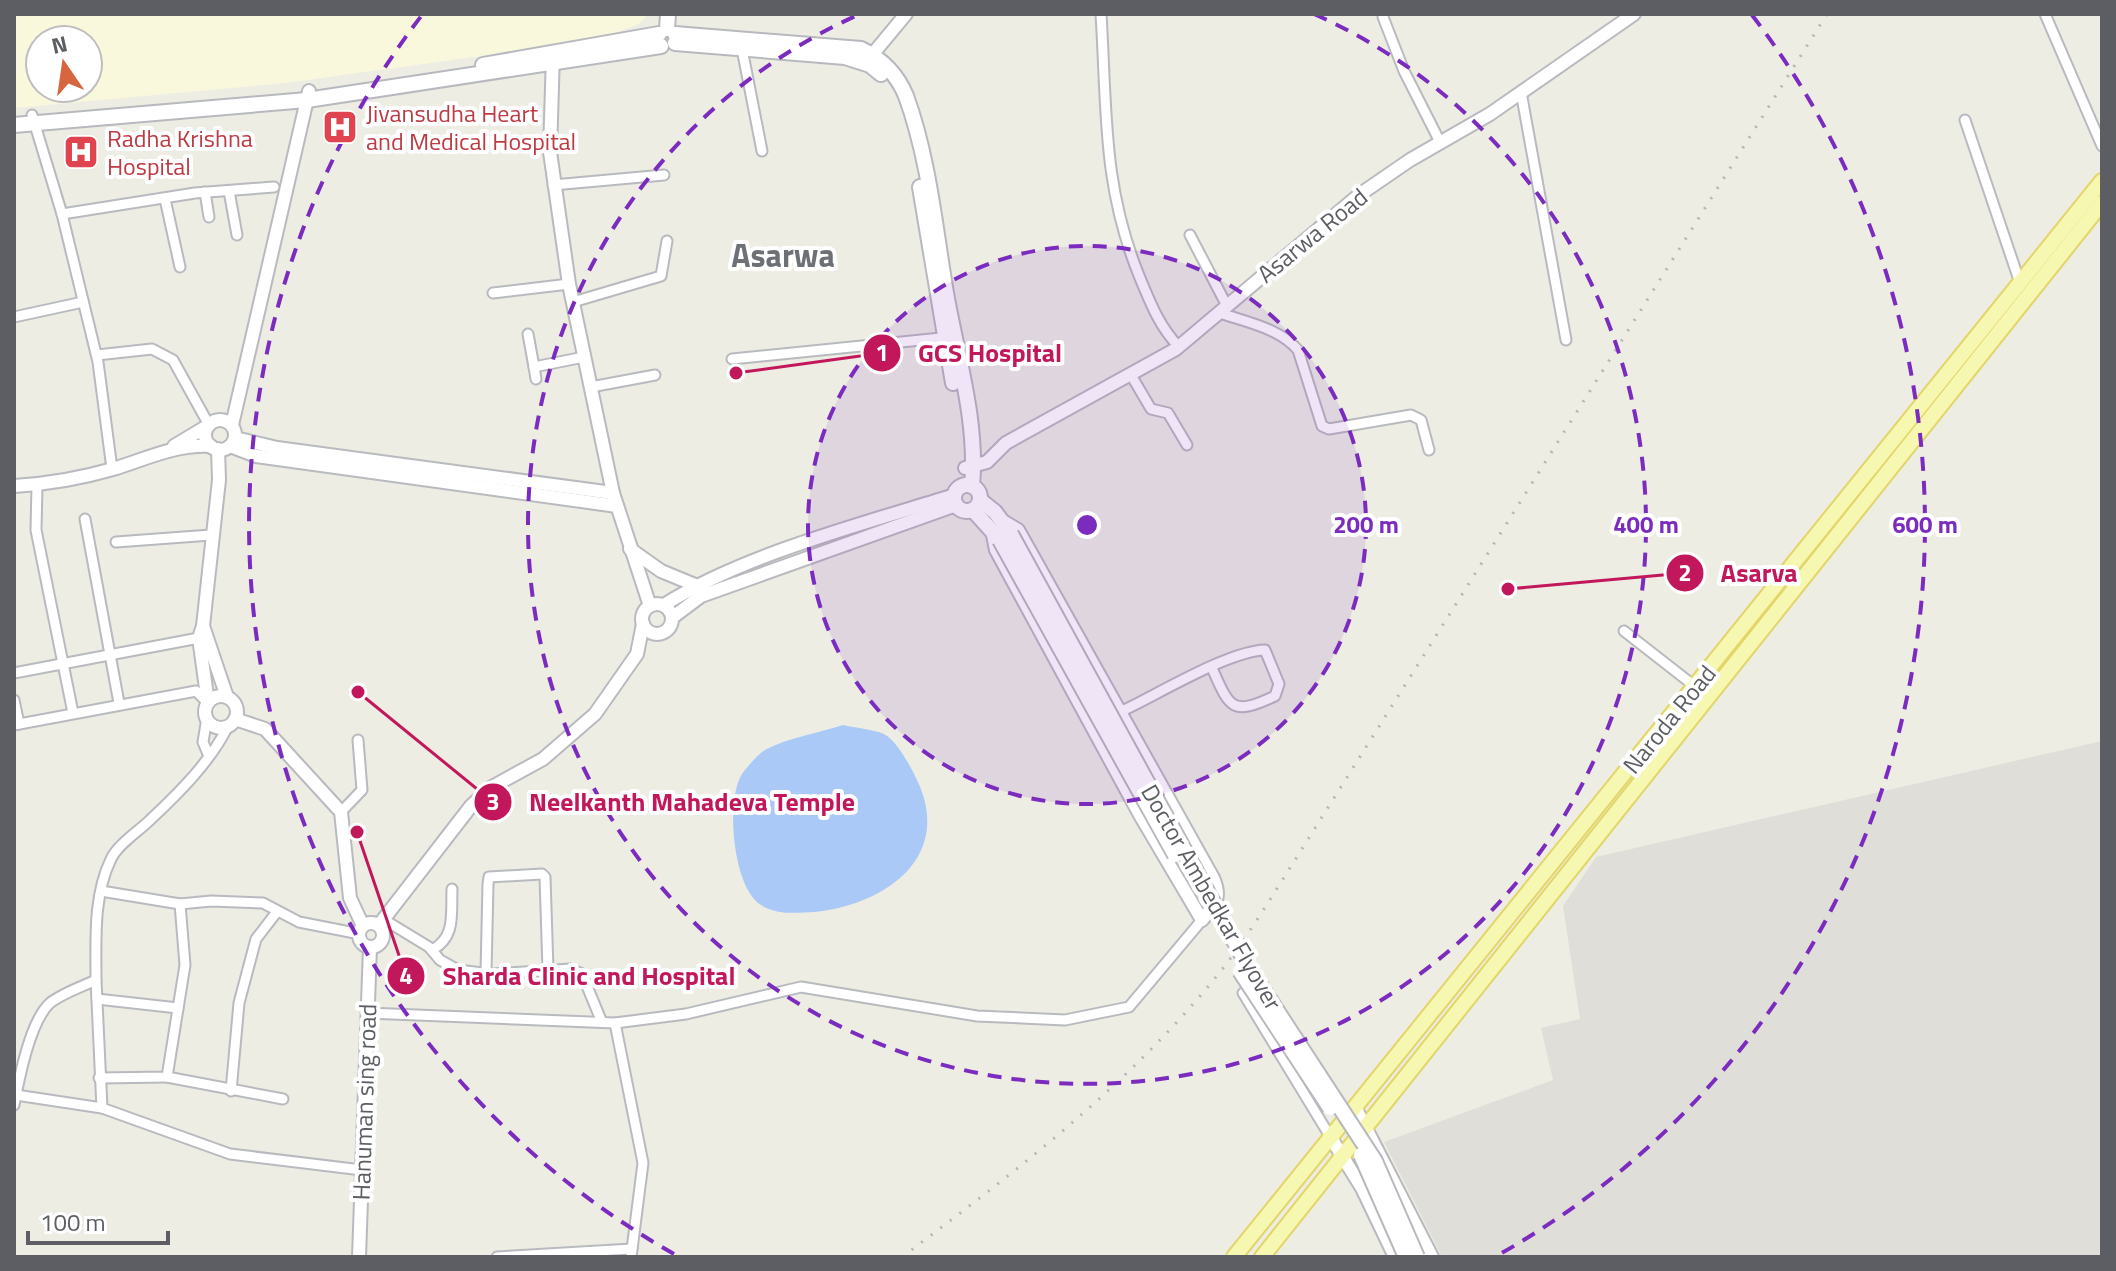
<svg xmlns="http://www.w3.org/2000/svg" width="2116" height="1271" font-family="'Titillium Web',sans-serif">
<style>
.commercial{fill:#faf8dc;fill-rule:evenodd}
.industrial{fill:#dfded8}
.water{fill:#abc9f6}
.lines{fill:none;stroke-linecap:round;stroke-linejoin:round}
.minor-casing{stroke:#b9babf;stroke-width:13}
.tertiary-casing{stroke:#b9babf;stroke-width:16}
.secondary-casing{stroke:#b8b9bf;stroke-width:18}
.primary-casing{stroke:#e3d568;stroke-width:18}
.minor{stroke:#fff;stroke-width:9}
.tertiary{stroke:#fff;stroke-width:12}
.secondary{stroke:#fff;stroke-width:14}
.primary{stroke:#f6f7b0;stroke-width:14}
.rail{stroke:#b4b5b5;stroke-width:3;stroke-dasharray:2 10;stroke-linecap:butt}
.secondary-bridge-casing{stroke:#b8b9bf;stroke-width:18;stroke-linecap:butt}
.secondary-bridge{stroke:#fff;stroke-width:14}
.ring{fill:none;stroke:#7b2cbf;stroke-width:4;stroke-dasharray:14 10}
.labels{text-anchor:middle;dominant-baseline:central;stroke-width:8;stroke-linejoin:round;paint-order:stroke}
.health-label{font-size:24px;fill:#be3a42;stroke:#fff;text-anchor:start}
.street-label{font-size:24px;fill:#5c5e63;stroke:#fff}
.district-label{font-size:32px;font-weight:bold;fill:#6d7075;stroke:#fff}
.centre{fill:#7b2cbf;stroke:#fff;stroke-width:4}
.ring-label{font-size:24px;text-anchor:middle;font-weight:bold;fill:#7b2cbf;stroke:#fff;stroke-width:8;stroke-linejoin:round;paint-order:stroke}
.leader{fill:none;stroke:#c2185b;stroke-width:3}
.callout-dot{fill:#c2185b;stroke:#fff;stroke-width:3}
.mark-label{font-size:24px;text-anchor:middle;font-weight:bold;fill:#fff}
.callout-label{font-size:26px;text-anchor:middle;font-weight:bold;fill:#c2185b;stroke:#fff;stroke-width:8;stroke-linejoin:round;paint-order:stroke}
</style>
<rect width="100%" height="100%" fill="#edede4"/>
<path class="commercial" d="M 14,14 L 648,14 L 639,24 L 597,40 L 285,83 L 14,108 ZM 40,40 L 88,40 L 88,88 L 40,88 Z"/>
<path class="industrial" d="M 2102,741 L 2102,1257 L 1442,1257 L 1384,1142 L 1553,1080 L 1541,1028 L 1580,1019 L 1563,906 L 1596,857 Z"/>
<path class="water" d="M 843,725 C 855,728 872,729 884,734 C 896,740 910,765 916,778 C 955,856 886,905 814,912 C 797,913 776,915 761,905 C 733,888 725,801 742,774 C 746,768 756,757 762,752 C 779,740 822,732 843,725 Z"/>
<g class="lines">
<g class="minor-casing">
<g id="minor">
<path d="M 1101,14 C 1107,110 1102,186 1140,278 C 1151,304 1159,326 1179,347"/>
<path d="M 2045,14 L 2102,146"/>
<path d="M 1383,17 L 1404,71 L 1440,142"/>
<path d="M 742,49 L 762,151"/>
<path d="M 1521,92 L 1566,340"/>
<path d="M 32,115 L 62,214 L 98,362 L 112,469"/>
<path d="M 1965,120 L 2020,283"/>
<path d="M 553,185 L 664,175"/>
<path d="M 229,191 L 237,235"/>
<path d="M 205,192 L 209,217"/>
<path d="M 165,199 L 180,267"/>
<path d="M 62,214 L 195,193 L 274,187"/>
<path d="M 1190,235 L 1227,306"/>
<path d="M 493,293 L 569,284"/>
<path d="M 573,302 L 661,276 L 667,241"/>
<path d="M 1220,313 C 1246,322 1279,328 1298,350 L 1322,426 L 1329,429 L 1411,415 L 1421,420 L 1429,450"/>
<path d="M 14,317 L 83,302"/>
<path d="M 528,334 L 534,367 L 584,357"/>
<path d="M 97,355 L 152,349 L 173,360 L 209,425"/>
<path d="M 732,359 L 951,337"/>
<path d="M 534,367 L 536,379"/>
<path d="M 1131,375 L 1151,409 L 1168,413 L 1187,445"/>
<path d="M 591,387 L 655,375"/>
<path d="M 37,485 L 36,530 L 73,713"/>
<path d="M 85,519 L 119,703"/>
<path d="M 116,542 L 211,535"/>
<path d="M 1624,631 L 1697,688"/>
<path d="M 14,673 L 199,638"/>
<path d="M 14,700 L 19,724"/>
<path d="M 1120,712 C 1157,695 1228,651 1265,650 L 1279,684 L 1275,696 C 1232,716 1230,709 1212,668"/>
<path d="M 207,718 L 203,742 L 208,754"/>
<path d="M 14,725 L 196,691 L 208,703"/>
<path d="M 341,812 L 362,790 L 358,740"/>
<path d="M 101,891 L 180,904 L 211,901 L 263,903 L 299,922 L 360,934"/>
<path d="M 383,919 L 429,947 L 440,960 L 458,970 L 491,974 L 571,969 L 582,974 L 601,1020"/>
<path d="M 432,950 C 456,937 451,914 452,889"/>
<path d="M 486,973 L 488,884 L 489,877 L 542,874 L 545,877 L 548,970"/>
<path d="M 96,980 L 102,1108 L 230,1154 L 362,1170"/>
<path d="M 1243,993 L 1331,1138"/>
<path d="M 97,999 L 178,1008"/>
<path d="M 367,1013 L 615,1023 L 686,1014 L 801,987 L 977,1016 L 1065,1020 L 1129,1007 L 1202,920"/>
<path d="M 615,1023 L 643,1163 L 631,1257"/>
<path d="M 167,1077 L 283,1099"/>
<path d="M 99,1078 L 167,1077 L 185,965 L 180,904"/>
<path d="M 231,1091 L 239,1003 L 256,939 L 276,913"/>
<path d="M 16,1095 L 102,1108"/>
<path d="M 14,1105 C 19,1079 30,1021 50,1003 C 63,993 81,987 96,980 C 96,940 93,896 111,859 C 118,844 139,831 150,820 C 179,793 211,761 228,726"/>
<path d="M 497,1257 L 632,1249"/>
</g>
</g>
<g class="tertiary-casing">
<g id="tertiary">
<path d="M 553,54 L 550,152 L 569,284 L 613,493 L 650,606"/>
<path d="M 867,61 L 906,14"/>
<circle cx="220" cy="435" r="15"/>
<path d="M 232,425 L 309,91"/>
<path d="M 235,438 L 277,448 L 613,493"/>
<path d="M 174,446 L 209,425"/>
<path d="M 230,446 L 256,456 L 617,506"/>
<path d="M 218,449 L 219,480 L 203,626 L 227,697"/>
<path d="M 965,468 L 987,462 L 1006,443 L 1176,349 L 1359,195 L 1410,160 L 1490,114 L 1634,14"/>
<path d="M 14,486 C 47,484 82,478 113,469 C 146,459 175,444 211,446"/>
<path d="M 992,530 L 996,550 L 1140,815 L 1202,920 C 1215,904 1222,898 1213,878 L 1018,530 L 1003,521"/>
<path d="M 630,549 L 661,571 L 695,585"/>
<circle cx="657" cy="619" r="15"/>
<path d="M 664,605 C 742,555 865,523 955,495"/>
<path d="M 673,617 L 701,596 L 956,505"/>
<path d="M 203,626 L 199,638 L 208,703"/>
<circle cx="221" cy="712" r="16"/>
<path d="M 235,719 L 265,729 L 341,812 L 350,898 L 363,926"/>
<circle cx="371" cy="935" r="12"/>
<path d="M 379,925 L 471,806 L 492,787 L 543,759 L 595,714 L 637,654 L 643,624"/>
<path d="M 1356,1109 L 1432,1257"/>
<path d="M 1331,1138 L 1362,1188 L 1395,1257"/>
<path d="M 359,1257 L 370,947"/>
</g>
</g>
<g class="secondary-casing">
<g id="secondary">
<path d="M 667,29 L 668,14"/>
<path d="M 675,34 L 861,49 C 882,59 897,74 906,96 C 929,159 935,228 946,293 C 957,356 978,422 972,486"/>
<path d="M 675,43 L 845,57 L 870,65 L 881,74"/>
<path d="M 483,65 L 659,34"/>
<path d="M 14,125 L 307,100 L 661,46"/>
<path d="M 920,187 L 953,383"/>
<circle cx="967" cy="498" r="13"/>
<path d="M 980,500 L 995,512 L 1011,534"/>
<path d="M 973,510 L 1000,540"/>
</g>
</g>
<g class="primary-casing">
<g id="primary">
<path d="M 1234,1257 L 2102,181"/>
<path d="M 1262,1257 L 2102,203"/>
</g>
</g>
<use href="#minor" class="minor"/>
<use href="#tertiary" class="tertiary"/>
<use href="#secondary" class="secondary"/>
<use href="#primary" class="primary"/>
<path class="rail" d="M 902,1257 C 1018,1170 1133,1082 1224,967 C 1250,933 1272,896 1295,860 L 1827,14"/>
<g class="secondary-bridge-casing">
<g id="secondary-bridge">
<path d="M 1011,534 L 1249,968 L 1375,1161 L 1417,1257"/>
<path d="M 1000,540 L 1175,855"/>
<path d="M 1240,971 L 1330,1108"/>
<path d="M 1361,1155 L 1406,1257"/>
</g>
</g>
<use href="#secondary-bridge" class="secondary-bridge"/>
</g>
<circle cx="1087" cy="525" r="279" fill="#7b2cbf" fill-opacity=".12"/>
<g class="ring">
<circle cx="1087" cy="525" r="279"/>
<path d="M1314 14A559 559 0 1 1 860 14"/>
<path d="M674 1254A838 838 0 0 1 422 15M1752 15A838 838 0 0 1 1500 1254"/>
</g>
<defs>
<g id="hospital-square" transform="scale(1.8)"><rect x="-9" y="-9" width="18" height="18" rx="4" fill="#e0444e" stroke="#fff"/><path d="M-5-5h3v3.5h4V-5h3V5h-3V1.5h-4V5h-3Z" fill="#fff"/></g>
</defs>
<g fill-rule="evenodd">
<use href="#hospital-square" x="340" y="127"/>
<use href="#hospital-square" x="81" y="152"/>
</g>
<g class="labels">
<g class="health-label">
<text x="366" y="113">Jivansudha Heart<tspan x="366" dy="28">and Medical Hospital</tspan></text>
<text x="107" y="138">Radha Krishna<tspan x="107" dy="28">Hospital</tspan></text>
</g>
<g class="street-label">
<text transform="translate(1312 235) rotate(-39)">Asarwa Road</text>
<text transform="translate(1669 719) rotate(-51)">Naroda Road</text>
<text transform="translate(1212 897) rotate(60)">Doctor Ambedkar Flyover</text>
<text transform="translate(364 1102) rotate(-88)">Hanuman sing road</text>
</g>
<g class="district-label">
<text x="783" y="255">Asarwa</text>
</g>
</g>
<circle cx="1087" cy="525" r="12" class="centre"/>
<g class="ring-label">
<text x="1366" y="533">200 m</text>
<text x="1646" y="533">400 m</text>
<text x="1925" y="533">600 m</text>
</g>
<path class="leader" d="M736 373L882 353M1508 589L1685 573M358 692L493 802M357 832L406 976"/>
<g class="callout-dot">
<circle cx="736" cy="373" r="8"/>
<circle cx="1508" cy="589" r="8"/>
<circle cx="358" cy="692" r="8"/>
<circle cx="357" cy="832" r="8"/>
<circle cx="882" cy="353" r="20"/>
<circle cx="1685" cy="573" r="20"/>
<circle cx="493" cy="802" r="20"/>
<circle cx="406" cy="976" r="20"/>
</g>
<g class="mark-label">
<text x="882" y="361">1</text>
<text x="1685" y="581">2</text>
<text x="493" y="810">3</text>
<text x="406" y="984">4</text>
</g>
<g class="callout-label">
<text x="990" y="362">GCS Hospital</text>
<text x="1759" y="582">Asarva</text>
<text x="692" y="811">Neelkanth Mahadeva Temple</text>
<text x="589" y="985">Sharda Clinic and Hospital</text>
</g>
<rect width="2116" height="1271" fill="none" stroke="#5c5e63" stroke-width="32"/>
<g transform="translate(64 64) rotate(347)"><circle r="38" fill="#ffffff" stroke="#bebfc1" stroke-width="2"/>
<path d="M0-6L14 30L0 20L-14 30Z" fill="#d76640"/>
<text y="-12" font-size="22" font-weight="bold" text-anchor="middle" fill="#5c5e63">N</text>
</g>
<path d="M28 1231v12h140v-12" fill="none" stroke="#5c5e63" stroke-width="4"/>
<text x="40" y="1231" font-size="24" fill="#5c5e63" stroke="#ffffff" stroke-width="6" paint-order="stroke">100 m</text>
</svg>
